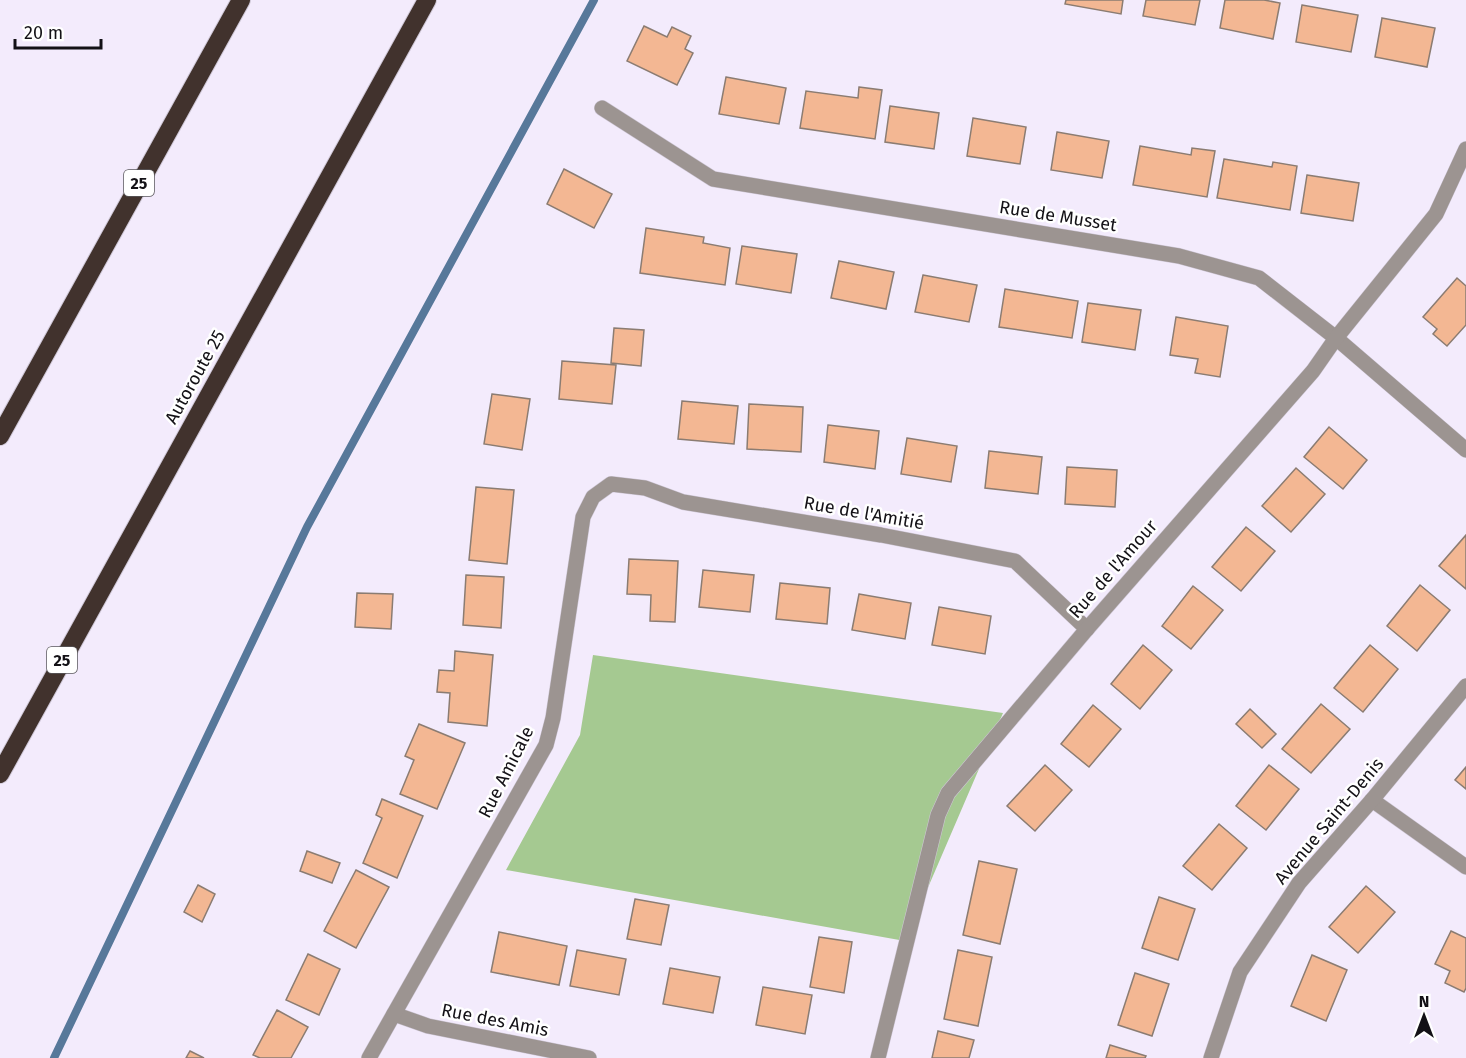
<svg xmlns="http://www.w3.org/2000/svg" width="1466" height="1058" font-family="'Fira Sans',sans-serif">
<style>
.green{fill:#a5c991}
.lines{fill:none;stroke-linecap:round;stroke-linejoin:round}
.stream{stroke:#57789a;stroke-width:8}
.building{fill:#f3b793;stroke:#8b7c72;stroke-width:1.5}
.minor-casing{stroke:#cfc8d7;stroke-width:16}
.motorway-casing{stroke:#cfc8d7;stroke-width:20}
.minor{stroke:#9c9491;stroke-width:15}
.motorway{stroke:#41322d;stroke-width:18}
.labels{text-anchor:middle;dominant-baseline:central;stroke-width:5;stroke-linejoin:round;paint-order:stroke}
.shield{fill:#fff;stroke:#5a585c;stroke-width:1.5}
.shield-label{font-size:16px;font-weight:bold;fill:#131116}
.street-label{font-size:18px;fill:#131116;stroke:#fff}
</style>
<rect width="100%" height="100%" fill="#f3ebfc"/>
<path class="green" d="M 593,655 L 1003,713 L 905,941 L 506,870 L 580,735 Z"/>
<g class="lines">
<path class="stream" d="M 54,1058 L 307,527 L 594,0"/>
</g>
<g class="building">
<path d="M 1066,0 L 1123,0 L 1121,14 L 1065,4 Z"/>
<path d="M 1146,0 L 1200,0 L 1195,25 L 1143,16 Z"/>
<path d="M 1225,0 L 1264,0 L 1280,3 L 1273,39 L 1220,28 Z"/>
<path d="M 1302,5 L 1358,15 L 1351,52 L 1296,42 Z"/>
<path d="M 1382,18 L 1435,28 L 1427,67 L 1375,57 Z"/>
<path d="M 644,26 L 667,37 L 672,27 L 691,36 L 685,49 L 693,53 L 677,85 L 627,61 Z"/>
<path d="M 726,77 L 786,88 L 779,124 L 719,114 Z"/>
<path d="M 859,87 L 882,90 L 875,139 L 800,128 L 806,91 L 858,98 Z"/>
<path d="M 890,106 L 939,113 L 934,149 L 885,142 Z"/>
<path d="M 973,118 L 1026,127 L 1020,164 L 967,156 Z"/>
<path d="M 1057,132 L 1109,141 L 1102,178 L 1051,170 Z"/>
<path d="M 1140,146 L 1191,155 L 1192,148 L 1215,151 L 1207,197 L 1133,185 Z"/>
<path d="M 1224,159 L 1272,167 L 1273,162 L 1297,166 L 1290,210 L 1217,198 Z"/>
<path d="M 564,169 L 612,194 L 594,228 L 547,204 Z"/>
<path d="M 1307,175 L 1359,183 L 1353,221 L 1301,213 Z"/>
<path d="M 646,228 L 704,237 L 703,243 L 730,248 L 725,285 L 640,273 Z"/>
<path d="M 742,246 L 797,254 L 791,293 L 736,284 Z"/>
<path d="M 839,261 L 894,272 L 886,309 L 831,298 Z"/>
<path d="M 923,275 L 977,285 L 969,322 L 915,312 Z"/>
<path d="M 1457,278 L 1466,286 L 1466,325 L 1447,346 L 1433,334 L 1437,329 L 1423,317 Z"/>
<path d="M 1005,289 L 1078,301 L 1072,338 L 999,327 Z"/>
<path d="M 1088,303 L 1141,310 L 1135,350 L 1082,342 Z"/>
<path d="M 1176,317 L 1228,326 L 1220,377 L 1195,373 L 1198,359 L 1170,355 Z"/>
<path d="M 614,328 L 644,330 L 641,366 L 611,363 Z"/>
<path d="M 562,361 L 616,365 L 612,404 L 559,399 Z"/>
<path d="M 492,394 L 530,399 L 522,450 L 484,444 Z"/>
<path d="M 682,401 L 738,406 L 734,444 L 678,439 Z"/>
<path d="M 749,404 L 803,407 L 801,452 L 747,449 Z"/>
<path d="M 828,425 L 879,431 L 875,469 L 824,462 Z"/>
<path d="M 1329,427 L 1367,460 L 1343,489 L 1304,457 Z"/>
<path d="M 907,438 L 957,446 L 951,482 L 901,474 Z"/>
<path d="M 989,451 L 1042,457 L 1038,494 L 985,488 Z"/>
<path d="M 1067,467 L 1117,470 L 1115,507 L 1065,504 Z"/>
<path d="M 1296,468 L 1325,494 L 1291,532 L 1262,506 Z"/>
<path d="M 476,487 L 514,490 L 507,564 L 469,560 Z"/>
<path d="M 1246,527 L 1275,551 L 1241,591 L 1212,567 Z"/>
<path d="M 1466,535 L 1466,589 L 1439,566 Z"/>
<path d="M 629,559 L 678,561 L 675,622 L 650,621 L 651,595 L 627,594 Z"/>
<path d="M 703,570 L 754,575 L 750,612 L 699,607 Z"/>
<path d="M 466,575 L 504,577 L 501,628 L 463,625 Z"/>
<path d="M 780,583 L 830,588 L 827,624 L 776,619 Z"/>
<path d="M 1420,585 L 1450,610 L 1417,651 L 1387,626 Z"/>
<path d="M 1193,586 L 1223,610 L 1191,649 L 1162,626 Z"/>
<path d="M 357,593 L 393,594 L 391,629 L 355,627 Z"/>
<path d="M 859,594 L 911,603 L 905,639 L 852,630 Z"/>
<path d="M 939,607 L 991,616 L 985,654 L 932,645 Z"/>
<path d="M 1143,645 L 1172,670 L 1140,709 L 1111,684 Z"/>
<path d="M 1370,645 L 1398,669 L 1363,712 L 1334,688 Z"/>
<path d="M 455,651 L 493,655 L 487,726 L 448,722 L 450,693 L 437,692 L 439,670 L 454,671 Z"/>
<path d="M 1321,704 L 1350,729 L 1311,773 L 1282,749 Z"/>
<path d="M 1093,705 L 1121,729 L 1089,767 L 1061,744 Z"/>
<path d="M 1250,709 L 1276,734 L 1262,748 L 1236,724 Z"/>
<path d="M 419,724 L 465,743 L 437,809 L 400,794 L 414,760 L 405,756 Z"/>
<path d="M 1045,765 L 1072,790 L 1035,831 L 1007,806 Z"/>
<path d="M 1269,765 L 1299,789 L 1266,830 L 1236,806 Z"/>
<path d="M 1466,767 L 1466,789 L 1455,780 Z"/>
<path d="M 382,799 L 423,816 L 397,878 L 363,863 L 382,818 L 376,815 Z"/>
<path d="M 1219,824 L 1247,848 L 1212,890 L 1183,866 Z"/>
<path d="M 307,851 L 340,863 L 332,883 L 300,871 Z"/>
<path d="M 979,861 L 1017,869 L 1000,944 L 963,935 Z"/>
<path d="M 356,870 L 389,887 L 356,948 L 324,931 Z"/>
<path d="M 198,885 L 215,894 L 202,922 L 184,912 Z"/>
<path d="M 1366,886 L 1395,912 L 1358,953 L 1329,927 Z"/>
<path d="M 1159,897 L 1195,909 L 1178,960 L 1142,948 Z"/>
<path d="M 635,899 L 669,905 L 661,945 L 627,939 Z"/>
<path d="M 1451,931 L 1466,938 L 1466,988 L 1464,992 L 1445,983 L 1450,971 L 1435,964 Z"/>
<path d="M 499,932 L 567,946 L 559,985 L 491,972 Z"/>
<path d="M 819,937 L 852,942 L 844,993 L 810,987 Z"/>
<path d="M 577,950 L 626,959 L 619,995 L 570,986 Z"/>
<path d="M 958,950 L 992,957 L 978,1026 L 944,1019 Z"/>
<path d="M 308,954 L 340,969 L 319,1015 L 286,1000 Z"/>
<path d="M 1312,955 L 1347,970 L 1326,1021 L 1291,1006 Z"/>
<path d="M 670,968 L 720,977 L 713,1013 L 663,1004 Z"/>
<path d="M 1135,973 L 1169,984 L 1152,1036 L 1118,1025 Z"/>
<path d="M 763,987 L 812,995 L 805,1034 L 756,1025 Z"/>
<path d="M 277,1010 L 308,1027 L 291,1058 L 260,1058 L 253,1055 Z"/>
<path d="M 938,1031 L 974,1040 L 969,1058 L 932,1058 Z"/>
<path d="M 1110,1045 L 1146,1056 L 1145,1058 L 1106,1058 Z"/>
<path d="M 190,1051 L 204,1058 L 186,1058 Z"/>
</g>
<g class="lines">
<g class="minor-casing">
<g id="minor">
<path d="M 602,108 L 713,179 L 1179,256 L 1259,278 L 1336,338 L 1466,450"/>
<path d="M 1372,800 L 1466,867"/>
<path d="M 394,1014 L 428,1026 L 589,1058"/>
<path d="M 369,1058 L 546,745 L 553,718 L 583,517 L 593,497 L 611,484 L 645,488 L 683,502 L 881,535 L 1015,561 L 1087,629"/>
<path d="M 878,1058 L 938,815 L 948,793 L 1087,629 L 1313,371 L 1336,338 L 1436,214 L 1466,149"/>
<path d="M 1211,1058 L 1240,972 L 1299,883 L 1372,800 L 1466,686"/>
</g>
</g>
<g class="motorway-casing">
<g id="motorway">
<path d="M 0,436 L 241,0"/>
<path d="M 0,774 L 427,0"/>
</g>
</g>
<use href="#minor" class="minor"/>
<use href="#motorway" class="motorway"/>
</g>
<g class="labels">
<g class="shield">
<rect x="124" y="170" width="30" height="26" rx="4.5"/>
<rect x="47" y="647" width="30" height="26" rx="4.5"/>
</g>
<g class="shield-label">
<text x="139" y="183">25</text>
<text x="62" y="660">25</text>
</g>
<g class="street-label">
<text transform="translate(1058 216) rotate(9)">Rue de Musset</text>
<text transform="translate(195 377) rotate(-61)">Autoroute 25</text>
<text transform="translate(864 513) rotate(10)">Rue de l'Amitié</text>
<text transform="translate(1113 569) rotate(-49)">Rue de l'Amour</text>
<text transform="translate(506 772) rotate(-63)">Rue Amicale</text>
<text transform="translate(1329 821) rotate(-50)">Avenue Saint-Denis</text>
<text transform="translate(495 1020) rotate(11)">Rue des Amis</text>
</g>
</g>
<g transform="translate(1424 1016)" stroke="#ffffff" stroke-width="4.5" paint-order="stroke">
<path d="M0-4.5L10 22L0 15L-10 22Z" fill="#131116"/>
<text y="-9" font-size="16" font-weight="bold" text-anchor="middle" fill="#131116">N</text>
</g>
<path d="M15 39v9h86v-9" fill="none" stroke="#131116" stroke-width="3"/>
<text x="24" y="39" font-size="18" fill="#131116" stroke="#ffffff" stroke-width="4.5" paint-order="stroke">20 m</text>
</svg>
